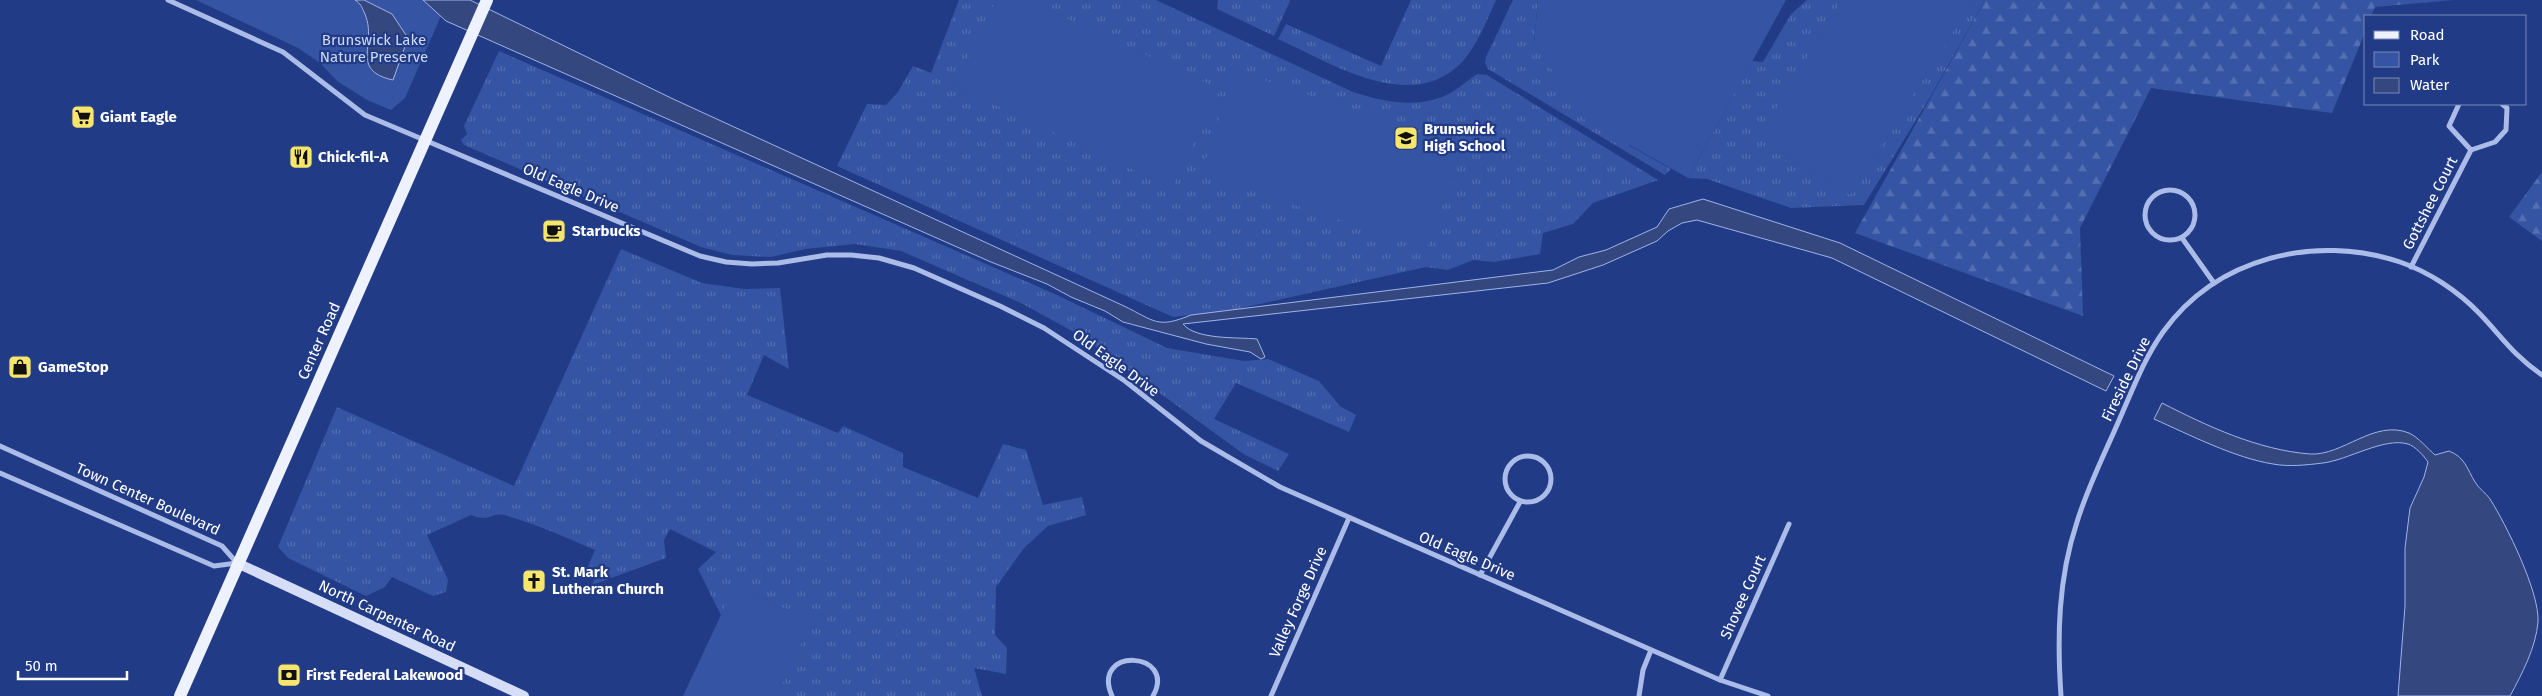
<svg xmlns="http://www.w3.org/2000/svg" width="2542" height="696" font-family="'Fira Sans',sans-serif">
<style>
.grass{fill:url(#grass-tufts)}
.forest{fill:url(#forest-firs)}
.park{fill:#3554a3}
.water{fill:#34477e;stroke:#9fb4eb}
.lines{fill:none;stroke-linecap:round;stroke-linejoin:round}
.street{stroke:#abbce9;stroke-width:5}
.secondary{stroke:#d6def7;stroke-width:10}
.primary{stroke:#eef2fe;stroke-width:12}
.labels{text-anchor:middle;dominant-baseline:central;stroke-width:4.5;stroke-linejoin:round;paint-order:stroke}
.park-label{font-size:15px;fill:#cfdaf7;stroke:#213b86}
.poi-label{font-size:15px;font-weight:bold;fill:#fff;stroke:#213b86;text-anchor:start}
.street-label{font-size:15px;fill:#fff;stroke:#213b86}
</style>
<defs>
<pattern id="grass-tufts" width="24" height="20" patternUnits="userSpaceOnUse" patternTransform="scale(1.25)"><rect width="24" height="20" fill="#3554a3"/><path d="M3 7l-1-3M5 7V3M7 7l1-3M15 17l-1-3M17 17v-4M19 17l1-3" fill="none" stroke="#536eb1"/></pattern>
<pattern id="forest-firs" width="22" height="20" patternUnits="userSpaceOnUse" patternTransform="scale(1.25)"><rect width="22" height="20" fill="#3554a3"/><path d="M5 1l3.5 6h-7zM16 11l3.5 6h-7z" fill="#536eb1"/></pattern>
</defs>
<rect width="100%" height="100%" fill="#213b86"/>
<g class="grass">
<path d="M 959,0 L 1156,0 L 1353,92 C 1384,102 1421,110 1452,92 C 1461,87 1469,79 1477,74 L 1487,75 L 1658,180 L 1593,203 L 1573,224 L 1543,233 L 1540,254 L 1494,262 L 1473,260 L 1448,270 L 1426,267 L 1233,310 L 1173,317 L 837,166 L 867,104 L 886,105 L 898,92 L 913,66 L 931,73 Z"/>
<path d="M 1218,0 L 1289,0 L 1290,1 L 1274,36 L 1217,9 Z"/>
<path d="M 1411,0 L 1496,0 C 1487,20 1478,44 1463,61 C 1412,116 1331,63 1278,39 L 1286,24 L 1381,66 Z"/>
<path d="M 1513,0 L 1538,0 L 1534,43 L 1630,146 L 1671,169 L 1665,175 L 1488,69 L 1485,63 L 1486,57 Z"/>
<path d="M 1807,0 L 1985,0 L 1926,104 L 1864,205 L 1791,208 L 1707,179 L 1688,178 L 1752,61 L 1763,62 L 1791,14 Z"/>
<path d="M 499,51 L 1057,295 L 1167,348 L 1244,361 L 1268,359 L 1319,381 L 1340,406 L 1356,415 L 1349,432 L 1236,383 L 1214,419 L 1289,454 L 1278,471 L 1245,455 L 1081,336 L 1021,303 L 901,251 L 855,244 L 805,249 L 771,257 L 732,255 L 701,247 L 464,145 L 461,140 L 467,134 L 464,126 Z"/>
<path d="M 621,249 L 702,283 L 744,289 L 780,288 L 789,369 L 764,355 L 747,395 L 838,433 L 843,426 L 903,453 L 903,467 L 978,498 L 1003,444 L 1026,450 L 1043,505 L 1082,497 L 1086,515 L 1048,526 L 1024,548 L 996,587 L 995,635 L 1007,648 L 1006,674 L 974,668 L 982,696 L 761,696 L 698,569 L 716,552 L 670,529 L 664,540 L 666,558 L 592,585 L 596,575 L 586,571 L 595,550 C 565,537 536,524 504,515 C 491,512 490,523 471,515 L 427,535 L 448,580 L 446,592 L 433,596 L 392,577 L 385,587 L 366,596 L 288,558 L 278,547 L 337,407 L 514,486 Z"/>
</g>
<g class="forest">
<path d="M 1985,0 L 2454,0 L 2375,7 L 2371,16 L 2366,16 L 2366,30 L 2332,113 L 2151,88 L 2080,228 L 2083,316 L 1855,233 Z"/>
<path d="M 2542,172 L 2542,241 L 2509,217 Z"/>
</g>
<g class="park">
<path d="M 196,0 L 448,0 L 405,98 L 391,110 L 367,100 L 337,81 L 320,63 L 298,48 Z"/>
<path d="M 996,0 L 1026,0 L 1220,89 L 1172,188 L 955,86 Z"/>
<path d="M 1538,0 L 1786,0 L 1688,178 L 1585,120 L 1534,43 Z"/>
<path d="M 1842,0 L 1973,0 L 1850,195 L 1758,138 Z"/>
<path d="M 1235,70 L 1462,147 L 1427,249 L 1201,174 Z"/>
<path d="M 735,585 L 812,621 L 777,696 L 683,696 Z"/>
</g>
<g class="water">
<path d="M 355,0 L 364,0 L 392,14 L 408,38 L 393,80 C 348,70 379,43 364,12 C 362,7 360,3 355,0 Z"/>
<path d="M 423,0 L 470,0 L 671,98 L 1124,306 C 1155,321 1157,329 1191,315 L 1553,270 L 1579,257 L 1606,250 L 1657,227 L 1669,209 L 1703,199 L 1840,243 L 2114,376 L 2106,391 L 1832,258 L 1697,220 L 1682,223 L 1668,231 L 1657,241 L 1603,265 L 1548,283 L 1183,324 C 1196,340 1237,337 1257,339 L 1265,357 L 1261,359 L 1250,352 L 1206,344 L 1123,322 L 1105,311 L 1071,297 L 1047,284 L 991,262 L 446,21 Z"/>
<path d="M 2162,403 C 2207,426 2258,450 2310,454 C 2343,456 2374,419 2409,433 C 2418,437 2428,449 2435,455 L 2449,451 C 2465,457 2467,469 2475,482 C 2479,489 2486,493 2490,499 C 2506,524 2540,593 2538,622 C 2536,647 2522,674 2510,696 L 2398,696 L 2405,606 L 2405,548 L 2410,508 L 2424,477 L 2428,462 C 2424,456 2415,446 2408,444 C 2384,437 2348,460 2323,463 C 2306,465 2289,467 2273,464 C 2235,458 2190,435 2154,419 Z"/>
</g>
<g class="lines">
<g class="street">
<path d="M 168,0 L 283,52 L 365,115 L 700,256 L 726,262 L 752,264 L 778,263 L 827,255 L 851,255 L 879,258 L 914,268 L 1000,306 L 1044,328 L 1125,381 L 1201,441 L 1280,487 L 1720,680 L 1768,696"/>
<path d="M 2459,104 L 2449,126 L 2471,150"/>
<circle cx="2170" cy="215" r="25"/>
<path d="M 2182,238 L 2214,283"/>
<path d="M 2411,267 L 2471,150 L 2495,142 L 2506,130 L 2507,108 L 2502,104"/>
<path d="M 0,446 L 222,546 L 237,563"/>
<circle cx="1528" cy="479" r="23"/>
<path d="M 0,473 L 214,566 L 237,563"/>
<path d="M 1480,575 L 1520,502"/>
<path d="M 1720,680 L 1789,524"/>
<path d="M 1112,696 C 1090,646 1178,651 1153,696"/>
<path d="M 1271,696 L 1349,518"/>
<path d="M 1639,696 L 1643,670 L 1651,650"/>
<path d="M 2061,696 C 2057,637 2058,579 2077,522 C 2087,489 2103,457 2117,425 C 2131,394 2143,360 2163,332 C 2217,257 2315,234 2400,262 C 2429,272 2458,291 2480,314 C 2502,337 2514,356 2542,375"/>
</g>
<path class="secondary" d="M 237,563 L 524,696"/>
<path class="primary" d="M 180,696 L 487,0"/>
</g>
<defs>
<g id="supermarket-square" transform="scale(1.25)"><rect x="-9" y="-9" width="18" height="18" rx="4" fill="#f6e66c" stroke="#213b86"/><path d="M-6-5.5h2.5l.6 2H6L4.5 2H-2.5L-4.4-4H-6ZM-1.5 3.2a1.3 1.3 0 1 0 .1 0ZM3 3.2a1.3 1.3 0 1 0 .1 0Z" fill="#111"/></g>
<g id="school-square" transform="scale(1.25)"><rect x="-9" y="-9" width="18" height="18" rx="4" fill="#f6e66c" stroke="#213b86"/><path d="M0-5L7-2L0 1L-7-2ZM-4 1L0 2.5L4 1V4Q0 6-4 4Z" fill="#111"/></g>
<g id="restaurant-square" transform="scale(1.25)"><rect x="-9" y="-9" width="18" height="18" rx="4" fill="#f6e66c" stroke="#213b86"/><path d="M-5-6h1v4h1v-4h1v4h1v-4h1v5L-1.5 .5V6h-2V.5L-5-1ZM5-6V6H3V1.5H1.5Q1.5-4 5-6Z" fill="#111"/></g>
<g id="cafe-square" transform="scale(1.25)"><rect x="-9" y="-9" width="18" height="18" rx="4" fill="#f6e66c" stroke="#213b86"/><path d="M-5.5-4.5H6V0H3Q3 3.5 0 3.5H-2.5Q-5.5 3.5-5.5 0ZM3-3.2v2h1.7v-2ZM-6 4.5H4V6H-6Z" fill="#111"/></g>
<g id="shop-square" transform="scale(1.25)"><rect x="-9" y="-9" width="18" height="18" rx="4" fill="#f6e66c" stroke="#213b86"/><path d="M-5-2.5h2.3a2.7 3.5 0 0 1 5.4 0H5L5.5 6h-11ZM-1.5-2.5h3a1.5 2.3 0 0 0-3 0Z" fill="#111"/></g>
<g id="church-square" transform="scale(1.25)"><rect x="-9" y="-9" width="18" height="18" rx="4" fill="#f6e66c" stroke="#213b86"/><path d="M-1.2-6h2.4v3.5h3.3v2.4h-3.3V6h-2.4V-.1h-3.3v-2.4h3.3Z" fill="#111"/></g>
<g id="bank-square" transform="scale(1.25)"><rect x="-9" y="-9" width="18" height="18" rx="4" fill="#f6e66c" stroke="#213b86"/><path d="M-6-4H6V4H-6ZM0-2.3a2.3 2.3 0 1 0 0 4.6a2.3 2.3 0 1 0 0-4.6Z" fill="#111"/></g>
</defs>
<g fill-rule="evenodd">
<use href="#supermarket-square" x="83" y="117"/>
<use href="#school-square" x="1406" y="138"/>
<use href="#restaurant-square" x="301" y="157"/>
<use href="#cafe-square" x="554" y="231"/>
<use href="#shop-square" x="20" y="367"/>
<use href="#church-square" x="534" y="581"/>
<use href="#bank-square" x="289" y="675"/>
</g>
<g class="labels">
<g class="park-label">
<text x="374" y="40">Brunswick Lake<tspan x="374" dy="17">Nature Preserve</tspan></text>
</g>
<g class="poi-label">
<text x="100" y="117">Giant Eagle</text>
<text x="1424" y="129">Brunswick<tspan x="1424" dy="17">High School</tspan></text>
<text x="318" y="157">Chick-fil-A</text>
<text x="572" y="231">Starbucks</text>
<text x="38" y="367">GameStop</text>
<text x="552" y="572">St. Mark<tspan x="552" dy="17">Lutheran Church</tspan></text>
<text x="306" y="675">First Federal Lakewood</text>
</g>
<g class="street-label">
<text transform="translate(571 188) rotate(23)">Old Eagle Drive</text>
<text transform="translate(2430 203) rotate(-63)">Gottshee Court</text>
<text transform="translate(319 341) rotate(-66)">Center Road</text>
<text transform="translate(1116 363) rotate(36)">Old Eagle Drive</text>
<text transform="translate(2126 379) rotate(-64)">Fireside Drive</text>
<text transform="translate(148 499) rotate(24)">Town Center Boulevard</text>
<text transform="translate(1467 556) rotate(23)">Old Eagle Drive</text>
<text transform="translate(1743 597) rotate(-66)">Shovee Court</text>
<text transform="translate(1298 602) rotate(-66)">Valley Forge Drive</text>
<text transform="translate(387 616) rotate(25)">North Carpenter Road</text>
</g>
</g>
<rect x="2364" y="15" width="162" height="90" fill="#213b86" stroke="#7a89b6"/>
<rect x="2374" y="31" width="25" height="8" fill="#eef2fe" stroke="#7a89b6"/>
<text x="2410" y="40" font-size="15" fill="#ffffff">Road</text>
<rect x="2374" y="52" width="25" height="15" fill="#3554a3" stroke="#7a89b6"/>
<text x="2410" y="65" font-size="15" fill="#ffffff">Park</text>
<rect x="2374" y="78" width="25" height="15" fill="#34477e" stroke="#7a89b6"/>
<text x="2410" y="90" font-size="15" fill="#ffffff">Water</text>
<path d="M18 671v8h109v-8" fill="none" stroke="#ffffff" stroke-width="2.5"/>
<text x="25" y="671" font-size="15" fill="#ffffff" stroke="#213b86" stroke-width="4" paint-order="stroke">50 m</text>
</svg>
